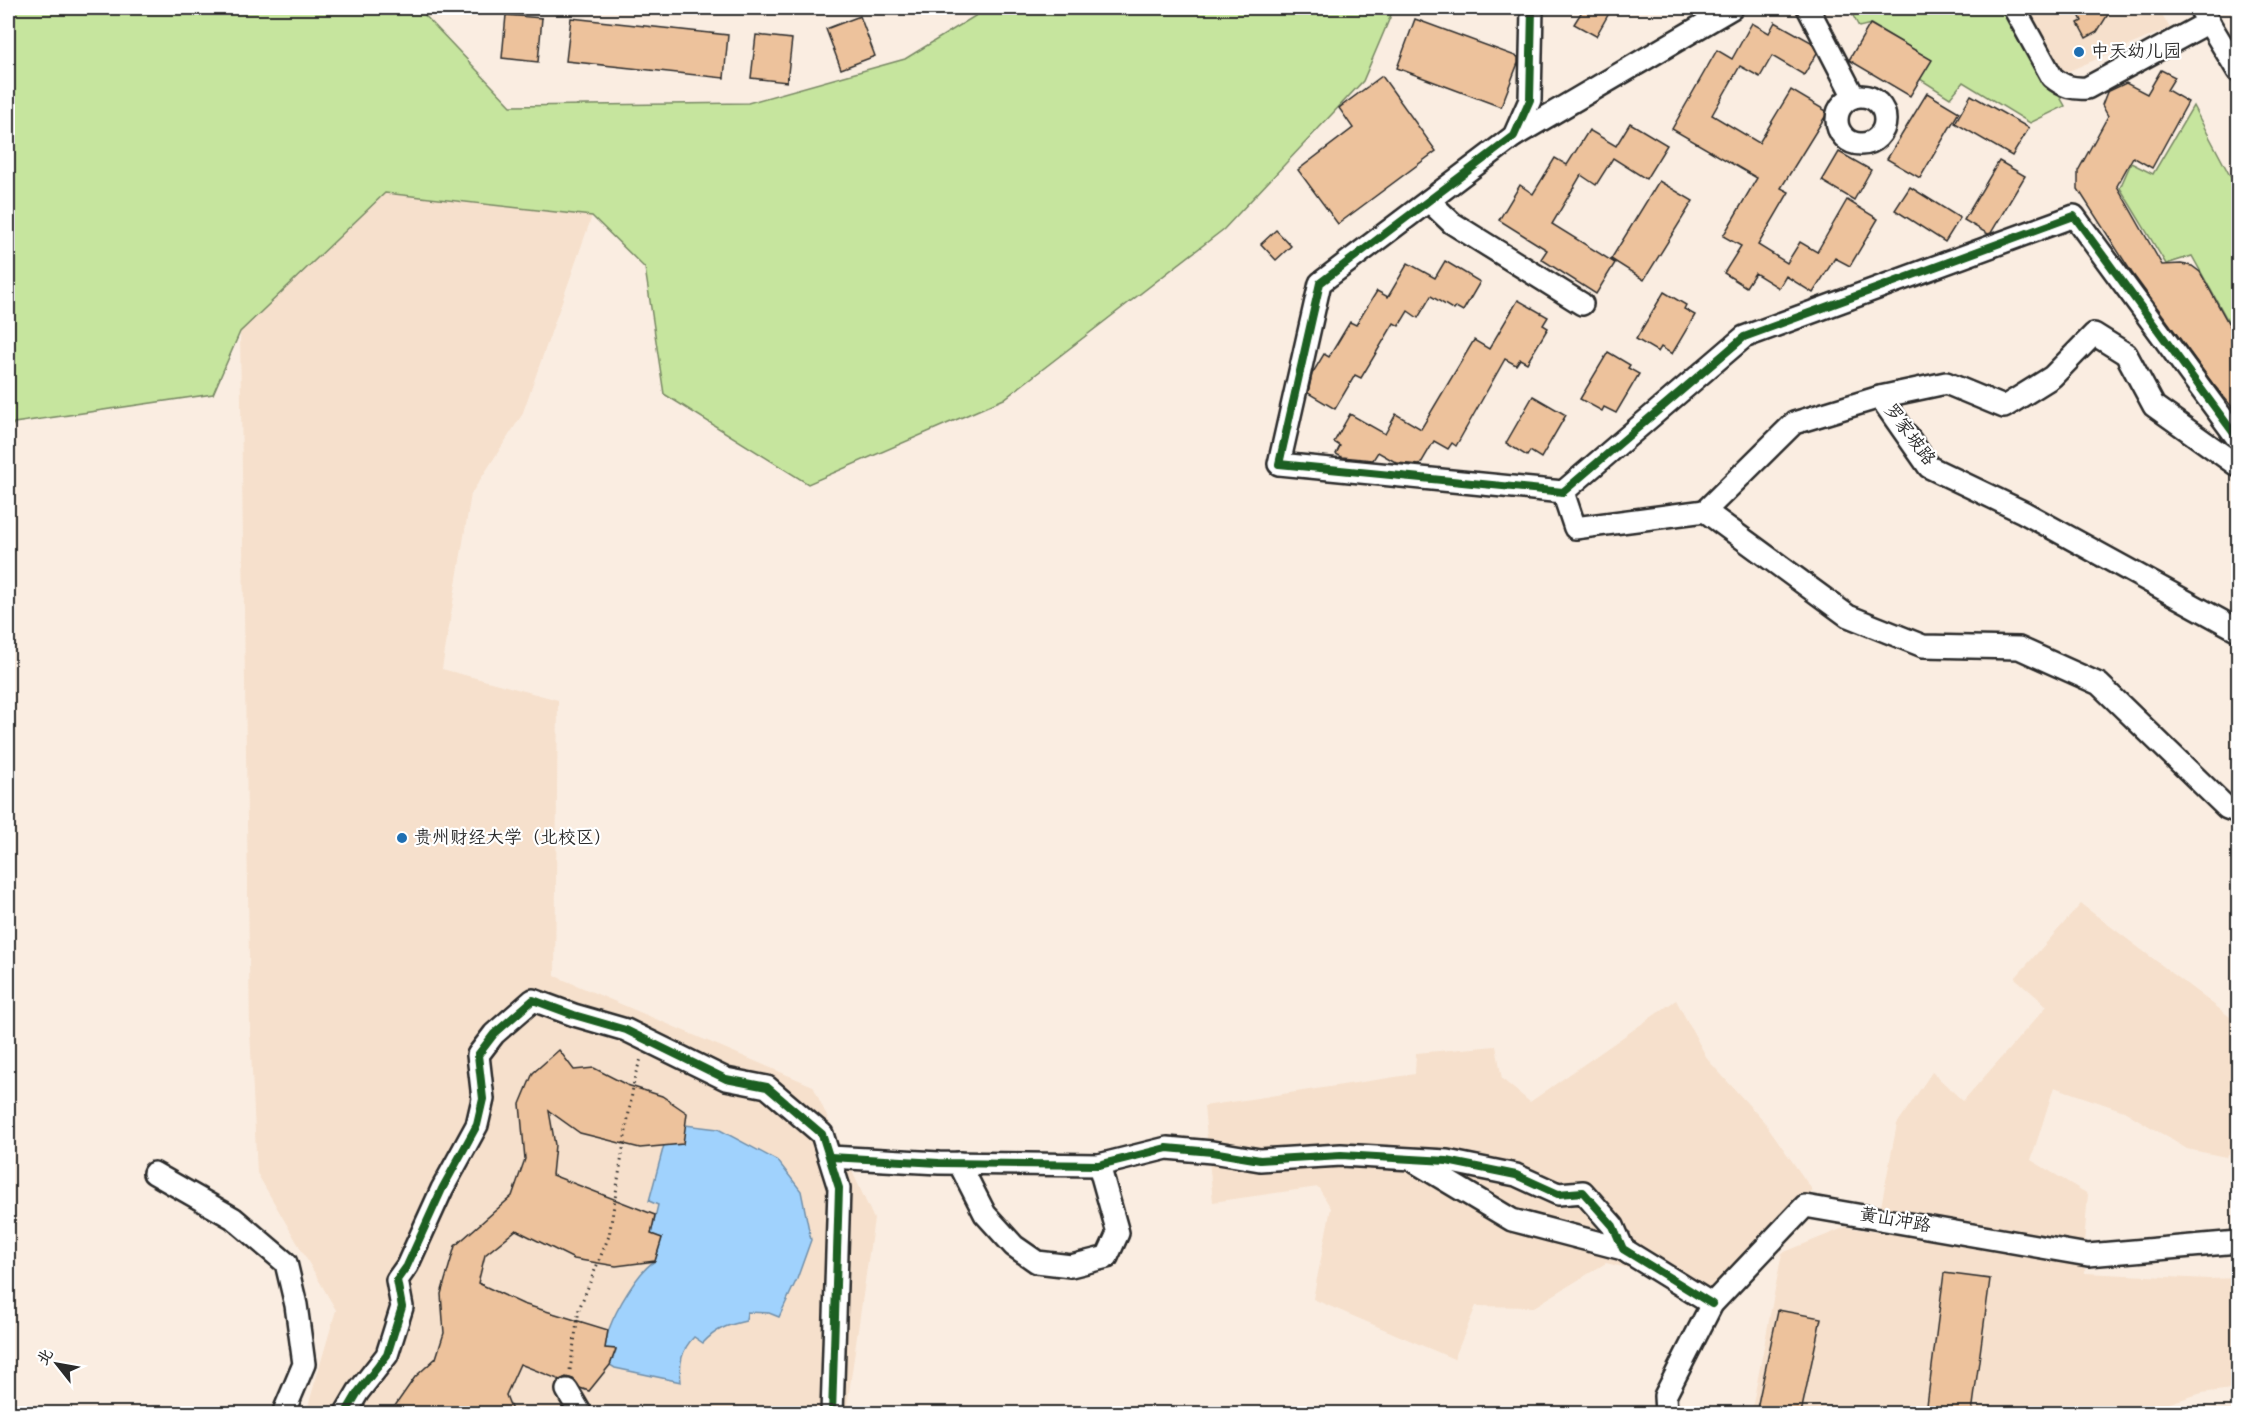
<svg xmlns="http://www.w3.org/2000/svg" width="2246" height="1421" font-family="Kalam,'LXGW WenKai TC',sans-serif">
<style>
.built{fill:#f6e0cc}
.green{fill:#c6e59e;stroke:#788864;stroke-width:1.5}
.water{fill:#a0d2fd;stroke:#718fa9;stroke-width:1.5}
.building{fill:#edc29c;stroke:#2b2b2b;stroke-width:1.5}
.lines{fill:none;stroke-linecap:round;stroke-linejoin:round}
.minor-casing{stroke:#2b2b2b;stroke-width:26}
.path{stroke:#2b2b2b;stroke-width:3;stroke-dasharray:1.5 4.5;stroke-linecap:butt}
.minor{stroke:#fff;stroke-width:21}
.cycleway-casing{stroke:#fff;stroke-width:11}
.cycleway{stroke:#1b5e20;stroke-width:8}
.poi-dot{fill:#1f6fb2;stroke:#fff;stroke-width:2}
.labels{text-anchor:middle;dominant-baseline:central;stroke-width:4.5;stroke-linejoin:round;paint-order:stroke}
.poi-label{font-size:18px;fill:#2b2b2b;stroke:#fff;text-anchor:start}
.street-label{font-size:18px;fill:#2b2b2b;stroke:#fff}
</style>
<rect width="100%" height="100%" fill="#faede1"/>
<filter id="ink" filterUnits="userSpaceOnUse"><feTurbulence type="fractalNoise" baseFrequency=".0167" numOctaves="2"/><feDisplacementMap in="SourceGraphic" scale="12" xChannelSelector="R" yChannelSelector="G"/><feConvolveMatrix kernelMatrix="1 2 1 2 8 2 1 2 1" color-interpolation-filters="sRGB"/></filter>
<g filter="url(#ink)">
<g class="built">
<path d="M 2019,8 L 2158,8 L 2170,28 L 2057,76 Z"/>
<path d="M 385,193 L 592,216 L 522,415 L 471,494 L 442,669 L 558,700 L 555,976 L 813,1086 L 874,1219 L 846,1413 L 306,1413 L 336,1310 L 257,1173 L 250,1031 L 240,332 Z"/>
<path d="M 2081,904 L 2238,1023 L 2238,1144 L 2226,1157 L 2187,1149 L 2124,1111 L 2054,1087 L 2031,1160 L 2088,1194 L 2084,1243 L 2085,1273 L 2209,1279 L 2238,1278 L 2238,1388 L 2202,1393 L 2138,1413 L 1751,1414 L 1782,1253 L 1846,1227 L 1876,1232 L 1897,1124 L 1932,1072 L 1963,1101 L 2047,1006 L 2015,978 Z"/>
<path d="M 1676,1000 L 1708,1060 L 1766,1124 L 1813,1191 L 1713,1288 L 1606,1263 L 1534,1307 L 1476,1306 L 1454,1359 L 1313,1299 L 1331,1208 L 1318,1187 L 1213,1202 L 1204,1106 L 1415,1074 L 1416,1053 L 1496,1046 L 1502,1079 L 1530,1102 Z"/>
</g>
<g class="green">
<path d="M 8,8 L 418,8 L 511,106 L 748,103 L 905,59 L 988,8 L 1394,8 L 1363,81 L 1224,229 L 1004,399 L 808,484 L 664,394 L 645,268 L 592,216 L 385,193 L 240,332 L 213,394 L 14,423 L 8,432 Z"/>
<path d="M 1849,8 L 2009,8 L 2065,106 L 2030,123 L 1963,82 L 1950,98 L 1920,79 L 1931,60 L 1871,24 L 1859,27 Z"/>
<path d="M 2193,106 L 2238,191 L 2238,339 L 2192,256 L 2166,264 L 2120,188 L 2131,163 L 2153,174 Z"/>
</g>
<path class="water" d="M 685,1125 L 718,1129 L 778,1161 L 801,1191 L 811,1240 L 797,1279 L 779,1317 L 769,1313 L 747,1312 L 746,1321 C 727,1325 716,1329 703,1343 L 694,1337 C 681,1350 679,1364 681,1382 L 615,1368 L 610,1365 L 616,1350 L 605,1348 C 606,1342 607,1335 609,1329 C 616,1310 638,1271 655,1261 L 662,1238 L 651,1234 L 658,1205 L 649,1201 L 664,1145 Z"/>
<g class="building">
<path d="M 1584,8 L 1612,8 L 1596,36 L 1574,24 Z"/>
<path d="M 2076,8 L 2112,8 L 2097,32 L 2086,38 L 2078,23 L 2082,21 Z"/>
<path d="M 506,15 L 542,18 L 538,62 L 502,58 Z"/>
<path d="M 860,16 L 875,56 L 841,69 L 826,29 Z"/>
<path d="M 571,18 L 728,35 L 724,78 L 566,61 Z"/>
<path d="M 1415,19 L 1518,57 L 1518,63 L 1501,107 L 1397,68 Z"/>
<path d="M 1775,22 L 1811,42 L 1817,53 L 1804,75 L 1772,56 L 1760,77 L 1740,66 L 1712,115 L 1759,143 L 1791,90 L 1828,112 L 1781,188 L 1789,192 L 1758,245 L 1787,263 L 1800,242 L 1817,252 L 1847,200 L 1878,219 L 1850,266 L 1835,258 L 1813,293 L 1786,276 L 1779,288 L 1755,273 L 1746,287 L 1724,273 L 1741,246 L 1723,236 L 1757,178 L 1672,129 L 1717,50 L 1732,59 L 1752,23 L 1769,33 Z"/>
<path d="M 1870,24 L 1932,60 L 1910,96 L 1849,60 Z"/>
<path d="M 756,35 L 792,39 L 787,82 L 751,78 Z"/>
<path d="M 2161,70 L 2175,77 L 2167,90 L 2188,102 L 2152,168 L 2133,157 L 2117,186 L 2162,265 L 2181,264 L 2192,266 L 2200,272 L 2238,341 L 2238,414 L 2213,384 L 2132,273 L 2078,189 L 2078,171 L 2108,116 L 2102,105 L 2107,92 L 2126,83 L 2147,94 Z"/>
<path d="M 1382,76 L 1436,151 L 1338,224 L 1298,170 L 1353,128 L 1339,108 Z"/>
<path d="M 1927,93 L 1959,112 L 1920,178 L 1887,159 Z"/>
<path d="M 1971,95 L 2029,128 L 2012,156 L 1955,123 Z"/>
<path d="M 1630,123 L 1667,145 L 1646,179 L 1613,158 L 1596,185 L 1581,175 L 1552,224 L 1615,263 L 1596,294 L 1541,259 L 1547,250 L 1499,220 L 1520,185 L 1533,194 L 1555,158 L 1567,165 L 1589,130 L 1616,146 Z"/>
<path d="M 1839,152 L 1871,170 L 1854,200 L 1822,181 Z"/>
<path d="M 1999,161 L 2025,176 L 1991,233 L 1988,234 L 1964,220 Z"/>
<path d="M 1659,181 L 1693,201 L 1644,280 L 1611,259 Z"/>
<path d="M 1910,187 L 1960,218 L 1945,242 L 1895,210 Z"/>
<path d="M 1276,230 L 1291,246 L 1276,260 L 1261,244 Z"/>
<path d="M 1445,261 L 1480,282 L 1463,311 L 1456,307 L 1454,310 L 1431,296 L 1418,318 L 1408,311 L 1399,326 L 1394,323 L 1361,378 L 1355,375 L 1335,409 L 1308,393 L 1312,374 L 1324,354 L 1329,357 L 1350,322 L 1356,325 L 1377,291 L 1388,297 L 1408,263 L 1435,278 Z"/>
<path d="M 1664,292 L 1686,305 L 1684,309 L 1695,315 L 1672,354 L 1661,347 L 1658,352 L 1636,339 Z"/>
<path d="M 1518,300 L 1548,317 L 1543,325 L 1548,328 L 1527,363 L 1520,359 L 1516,365 L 1505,359 L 1456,446 L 1452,443 L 1448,449 L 1434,441 L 1420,465 L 1397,463 L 1378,452 L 1373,460 L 1342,457 L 1336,454 L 1340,446 L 1334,442 L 1350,414 L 1385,434 L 1396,414 L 1421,429 L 1474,340 L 1489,349 Z"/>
<path d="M 1608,352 L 1630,365 L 1628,368 L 1639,374 L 1616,413 L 1604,407 L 1602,411 L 1580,399 Z"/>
<path d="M 1533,396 L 1566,415 L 1541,458 L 1530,451 L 1527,456 L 1506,443 Z"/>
<path d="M 559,1050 L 574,1070 L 594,1068 L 627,1085 L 662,1096 L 687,1113 L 683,1144 L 640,1148 L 580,1133 L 549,1111 L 555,1145 L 552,1175 L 655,1215 L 651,1234 L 662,1238 L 655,1261 L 616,1266 L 574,1259 L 516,1230 L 485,1255 L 478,1283 L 523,1304 L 608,1330 L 605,1348 L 616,1349 L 610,1365 L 589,1391 L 580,1388 L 573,1379 L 566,1377 L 560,1380 L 520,1364 L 506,1395 L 513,1413 L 390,1413 L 415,1377 L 436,1358 L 444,1333 L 441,1294 L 455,1246 L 512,1196 L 525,1159 L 520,1104 L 533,1073 Z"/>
<path d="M 1944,1273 L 1990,1279 L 1972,1413 L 1926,1413 Z"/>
<path d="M 1778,1310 L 1821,1318 L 1801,1413 L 1756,1413 Z"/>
</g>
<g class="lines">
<g class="minor-casing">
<g id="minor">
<path d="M 1532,8 L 1530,100 L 1514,136 L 1320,283 L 1279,464 L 1563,492 L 1744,337 L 2074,216 L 2238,439"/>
<path d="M 1808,8 L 1854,97"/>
<path d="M 2014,8 L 2052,77 C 2064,87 2073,89 2087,88 L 2209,22"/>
<path d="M 2200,8 L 2238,71"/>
<circle cx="1861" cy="120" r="24"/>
<path d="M 1514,136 L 1732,8"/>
<path d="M 1429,201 L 1452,223 L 1582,304"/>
<path d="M 2238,466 L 2154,406 L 2126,354 L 2094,334 L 2052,377 L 2004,407 L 1946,383 L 1880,397 L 1929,467 L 2023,512 L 2238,630"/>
<path d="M 1563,492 L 1575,528 L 1705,511 L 1848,616 L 1923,646 L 2019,648 L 2099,684 L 2227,808 L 2238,812"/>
<path d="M 1705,511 L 1794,423 L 1880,397"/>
<path d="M 830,1157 L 939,1163 L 1099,1165 L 1167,1148 L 1212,1152 L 1260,1160 L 1341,1155 L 1447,1161 L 1516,1175 L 1558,1194 L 1583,1192 L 1613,1226 L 1623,1249 L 1712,1304"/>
<path d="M 1412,1160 L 1512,1220 L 1623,1249 L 1630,1254"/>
<path d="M 959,1163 L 985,1214 L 1014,1246 L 1037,1262 L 1071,1266 L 1107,1257 L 1118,1233 L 1099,1165"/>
<path d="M 154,1173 L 233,1218 L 286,1263 L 296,1305 L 304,1364 L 283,1414"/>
<path d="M 567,1390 L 581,1414"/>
<path d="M 345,1414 L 358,1392 L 387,1355 L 402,1307 L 397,1280 L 407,1266 L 442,1189 L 477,1125 L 483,1099 L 478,1055 L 494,1034 L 533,1000 L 574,1015 L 626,1030 L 726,1079 L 767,1087 L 822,1134 L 839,1188 L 832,1414"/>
<path d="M 1666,1414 L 1665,1396 L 1712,1304 L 1805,1206 L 2088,1255 L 2238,1242"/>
</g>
</g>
<path class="path" d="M 570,1370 L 579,1309 L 609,1236 L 635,1075 L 641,1059"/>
<use href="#minor" class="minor"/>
<g class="cycleway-casing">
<g id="cycleway">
<path d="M 1532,8 L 1530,100 L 1514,136 L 1320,283 L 1279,464 L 1563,492 L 1744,337 L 2074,216 L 2238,439"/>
<path d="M 830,1157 L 939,1163 L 1099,1165 L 1167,1148 L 1212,1152 L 1260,1160 L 1341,1155 L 1447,1161 L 1516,1175 L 1558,1194 L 1583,1192 L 1613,1226 L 1623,1249 L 1712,1304"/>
<path d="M 345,1414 L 358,1392 L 387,1355 L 402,1307 L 397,1280 L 407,1266 L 442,1189 L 477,1125 L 483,1099 L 478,1055 L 494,1034 L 533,1000 L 574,1015 L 626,1030 L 726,1079 L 767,1087 L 822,1134 L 839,1188 L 832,1414"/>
</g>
</g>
<use href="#cycleway" class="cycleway"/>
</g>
</g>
<g class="poi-dot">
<circle cx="2079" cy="52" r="6"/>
<circle cx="402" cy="838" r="6"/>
</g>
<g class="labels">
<g class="poi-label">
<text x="2091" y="52">中天幼儿园</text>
<text x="414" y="838">贵州财经大学（北校区）</text>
</g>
<g class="street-label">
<text transform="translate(1909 435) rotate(53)">罗家坡路</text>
<text transform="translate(1895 1221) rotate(10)">黄山冲路</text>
</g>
</g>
<rect width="2246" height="1421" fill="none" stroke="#fff" stroke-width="30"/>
<rect x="15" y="15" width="2216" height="1391" fill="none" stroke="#2b2b2b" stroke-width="2" filter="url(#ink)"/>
<g transform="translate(57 1364) rotate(301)" stroke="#ffffff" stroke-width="4.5" paint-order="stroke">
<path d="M0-4.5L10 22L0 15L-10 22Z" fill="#2b2b2b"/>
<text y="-9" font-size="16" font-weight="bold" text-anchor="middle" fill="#2b2b2b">北</text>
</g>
</svg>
